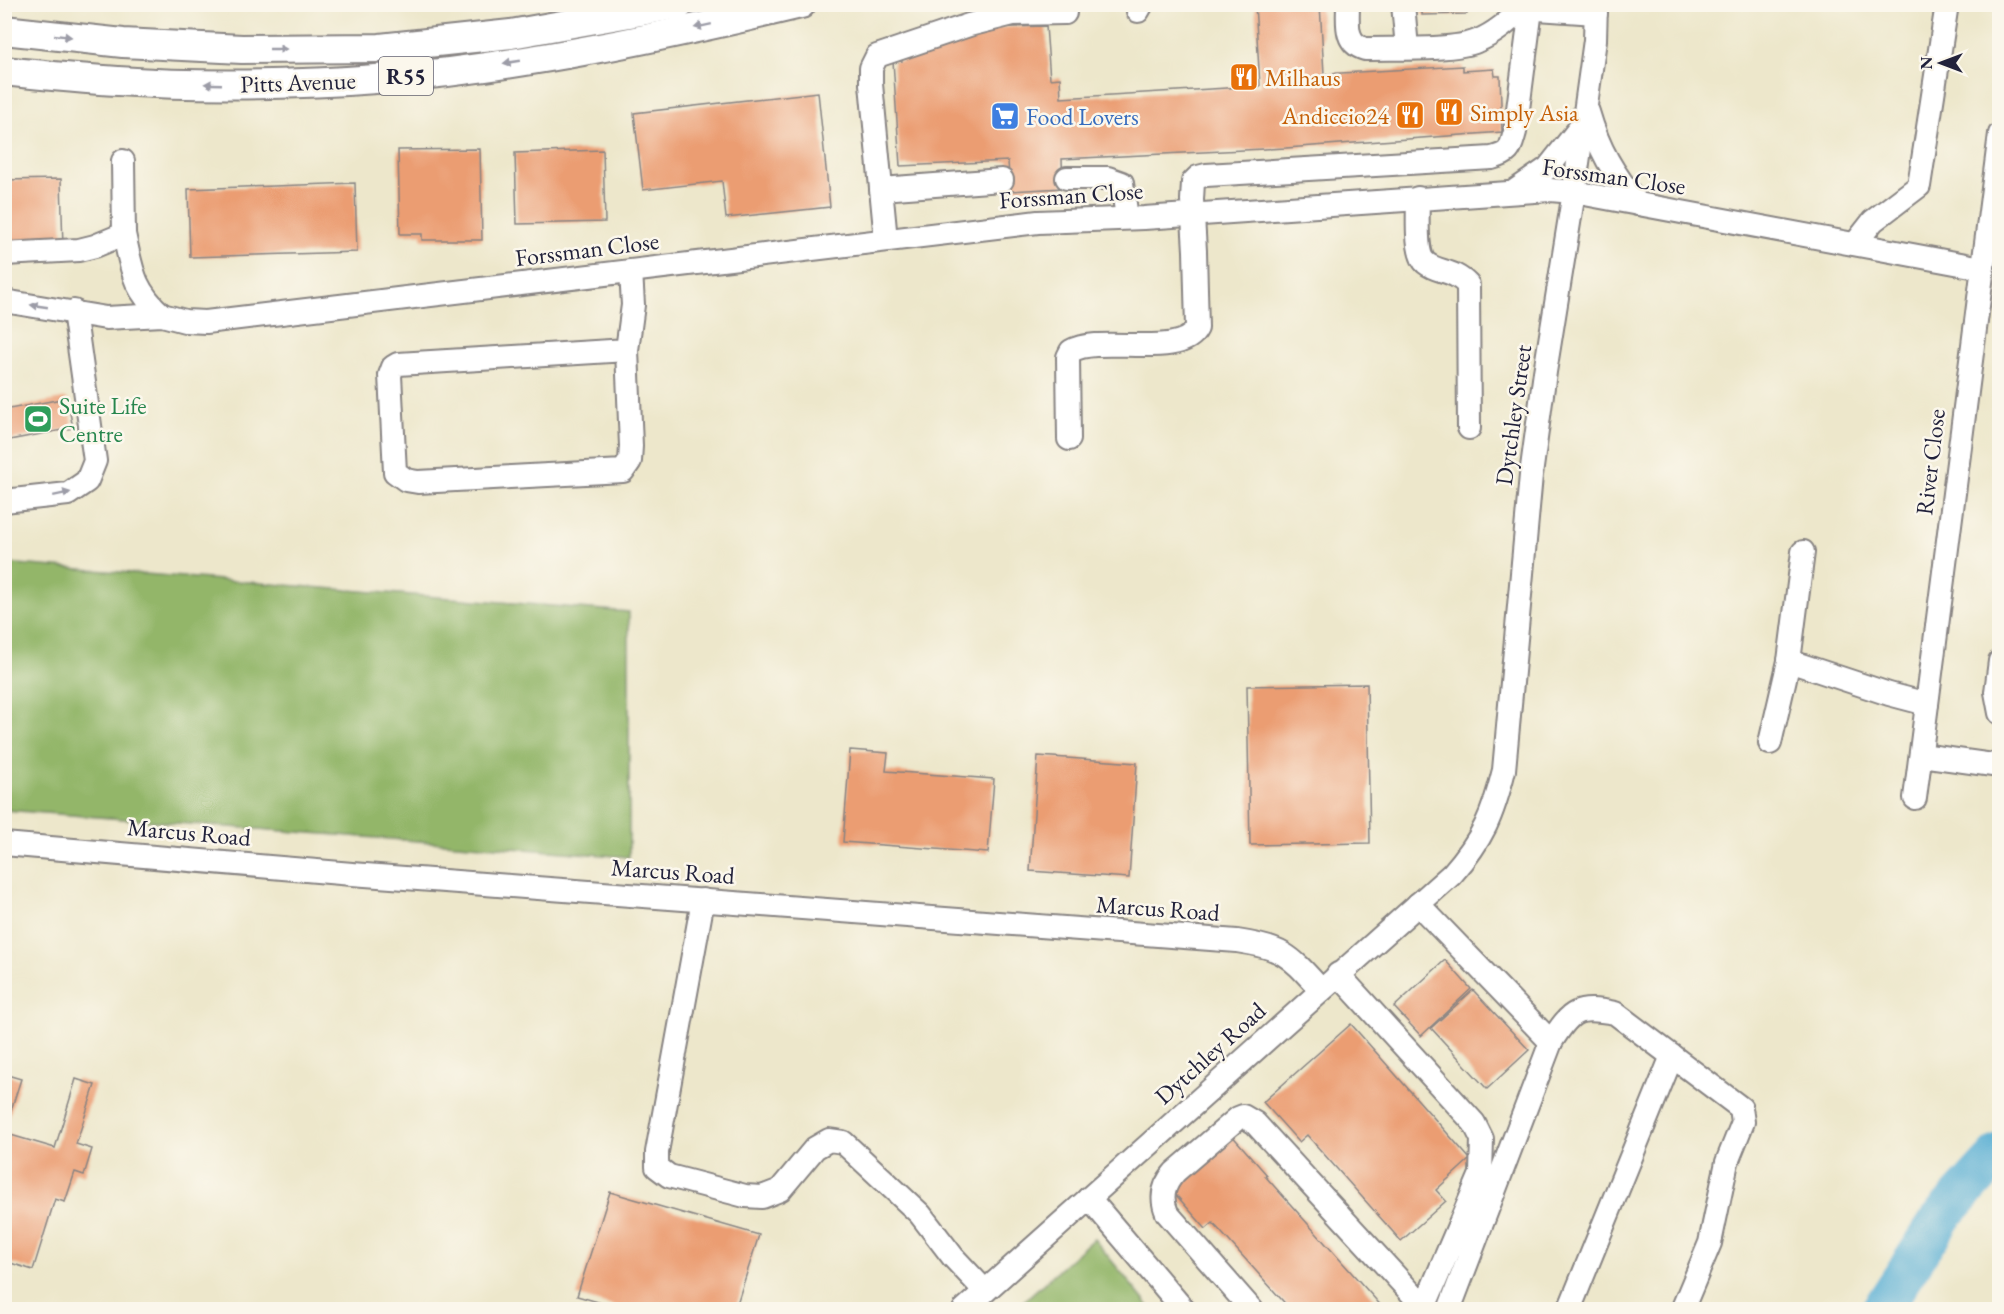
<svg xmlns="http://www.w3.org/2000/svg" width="2004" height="1314" font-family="'EB Garamond',serif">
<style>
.forest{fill:#93b669;stroke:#5a6c52;stroke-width:1.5}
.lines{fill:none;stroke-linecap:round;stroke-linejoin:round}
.river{stroke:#56add3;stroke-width:40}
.building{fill:#eb9d72}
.minor-casing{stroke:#888483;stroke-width:26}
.major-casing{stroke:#888483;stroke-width:32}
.minor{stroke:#fff;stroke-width:22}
.major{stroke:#fff;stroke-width:28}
.oneway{fill:#9c9ca7}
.labels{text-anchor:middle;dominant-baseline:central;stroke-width:5;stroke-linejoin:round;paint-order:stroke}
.shield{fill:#fbf7ec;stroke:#636270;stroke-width:1.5}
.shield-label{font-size:22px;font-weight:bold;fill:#22223b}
.food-label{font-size:24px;fill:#c56008;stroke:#fbf7ec;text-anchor:start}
.street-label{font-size:24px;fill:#22223b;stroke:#fbf7ec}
.shop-label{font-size:24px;fill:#366cbe;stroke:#fbf7ec;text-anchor:start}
.leisure-label{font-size:24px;fill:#27864d;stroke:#fbf7ec;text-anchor:start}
</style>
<rect width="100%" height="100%" fill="#fbf7ec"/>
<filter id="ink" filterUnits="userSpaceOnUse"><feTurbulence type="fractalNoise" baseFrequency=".0167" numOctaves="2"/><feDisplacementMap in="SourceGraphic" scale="12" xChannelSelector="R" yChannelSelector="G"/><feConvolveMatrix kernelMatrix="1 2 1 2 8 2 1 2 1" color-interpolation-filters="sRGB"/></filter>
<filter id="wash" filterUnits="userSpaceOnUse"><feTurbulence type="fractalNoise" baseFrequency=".008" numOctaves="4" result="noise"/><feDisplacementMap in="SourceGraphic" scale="24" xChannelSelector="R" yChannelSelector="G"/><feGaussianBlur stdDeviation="1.35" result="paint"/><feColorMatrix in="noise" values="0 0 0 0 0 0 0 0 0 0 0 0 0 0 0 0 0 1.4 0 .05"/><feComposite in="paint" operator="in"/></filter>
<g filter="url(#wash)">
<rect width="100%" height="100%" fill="#ede7cb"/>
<g class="forest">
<path d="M 4,563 L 629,612 L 629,857 L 5,810 Z"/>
<path d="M 1094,1239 L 1151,1309 L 1015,1309 L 1093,1239 Z"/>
</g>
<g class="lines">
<path class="river" d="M 1881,1310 L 1943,1215 L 2000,1153"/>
</g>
<g id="blocks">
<g class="building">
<path d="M 1255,4 L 1320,4 L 1324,74 L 1463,66 L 1463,71 L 1494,69 L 1495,76 L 1500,76 L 1502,132 L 1286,148 L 1062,159 L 1063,188 L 1010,191 L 1008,161 L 900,166 L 893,61 L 902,61 L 901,52 L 979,28 L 1046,26 L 1050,79 L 1060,78 L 1061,98 L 1260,86 Z"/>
<path d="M 1422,4 L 1467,4 L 1467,14 L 1422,15 Z"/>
<path d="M 818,92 L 830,207 L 726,218 L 722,181 L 643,190 L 634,113 Z"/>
<path d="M 480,149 L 482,240 L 422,240 L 422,234 L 400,234 L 398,150 Z"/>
<path d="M 603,150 L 605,222 L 517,224 L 515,153 Z"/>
<path d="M 61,179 L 63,248 L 4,250 L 4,180 Z"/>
<path d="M 355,183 L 357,252 L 190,257 L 188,189 Z"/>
<path d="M 67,398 L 73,428 L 4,441 L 4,410 Z"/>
<path d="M 1367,684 L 1370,843 L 1250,845 L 1247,686 Z"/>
<path d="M 850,750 L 888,753 L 886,771 L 994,779 L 988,853 L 843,842 Z"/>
<path d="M 1038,756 L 1137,763 L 1129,878 L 1030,871 Z"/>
<path d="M 1445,960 L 1471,989 L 1421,1036 L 1394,1007 Z"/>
<path d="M 1473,990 L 1529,1050 L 1487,1089 L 1431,1028 Z"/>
<path d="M 1351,1024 L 1470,1159 L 1436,1190 L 1446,1201 L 1401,1241 L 1307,1135 L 1299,1142 L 1263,1102 Z"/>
<path d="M 4,1074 L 21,1079 L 5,1129 L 4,1129 Z"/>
<path d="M 76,1079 L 95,1085 L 76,1144 L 92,1149 L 84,1175 L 75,1172 L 65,1202 L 55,1199 L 33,1270 L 4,1261 L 4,1133 L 55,1148 Z"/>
<path d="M 1229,1132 L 1267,1175 L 1265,1176 L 1385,1310 L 1291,1310 L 1213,1223 L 1206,1229 L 1169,1187 Z"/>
<path d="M 610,1192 L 759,1235 L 735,1310 L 626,1310 L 577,1296 Z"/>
</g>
</g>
</g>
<g filter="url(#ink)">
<use href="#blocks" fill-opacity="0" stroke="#888483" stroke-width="1.5"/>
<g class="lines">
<g class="minor-casing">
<g id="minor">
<path d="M 1348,4 C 1348,22 1344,43 1365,49 C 1394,48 1453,51 1477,41 C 1495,34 1509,21 1523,8 L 1596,13"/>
<path d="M 1403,4 L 1407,48"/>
<path d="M 1138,11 L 1142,4"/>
<path d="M 1588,112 C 1599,150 1613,173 1638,204"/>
<path d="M 1067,178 L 1108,178 L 1122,183 L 1127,218"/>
<path d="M 881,189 L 1002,180"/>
<path d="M 1516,190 L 1548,168 L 1582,125"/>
<path d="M 1418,198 C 1418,212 1415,255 1426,263 C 1438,273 1453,269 1468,285 L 1469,428"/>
<path d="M 124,234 C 132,270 133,289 162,315"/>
<path d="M 886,240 L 871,84 L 871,68 L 877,56 L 969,25 L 1013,14 L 1065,13"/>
<path d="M 1855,244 L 1873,221 L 1919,186 L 1947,4"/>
<path d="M 4,254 L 79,250 L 95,246 L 124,234 L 123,161"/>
<path d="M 4,301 L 106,318 L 162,315 L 185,321 L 206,322 L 1038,222 L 1144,218 L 1550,190 L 1574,192 L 1982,268"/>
<path d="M 627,350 L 631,446 L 630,461 L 623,471 L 418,482 L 406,480 L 395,472 L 390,375 L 393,367 L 398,364 L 627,350 L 633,305 L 631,271"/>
<path d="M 1069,439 L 1068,357 L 1071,351 C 1100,334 1182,360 1197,328 L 1195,251 L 1192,200 L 1193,182 L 1198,177 L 1206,175 L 1492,158 C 1511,153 1510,149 1515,132 L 1531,9"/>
<path d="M 4,501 L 68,494 L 87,481 L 95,461 L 74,311"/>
<path d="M 1789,661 L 1889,694 L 1927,704"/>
<path d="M 2000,661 L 1996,692 L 2000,713"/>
<path d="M 1770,743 L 1789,661 L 1803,552"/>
<path d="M 1921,755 L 2000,766"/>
<path d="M 1915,798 L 2000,134"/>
<path d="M 4,844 L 352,874 L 1237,941 C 1285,948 1290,956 1321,990"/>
<path d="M 703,900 L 657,1152 L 657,1167 L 669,1176 L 745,1196 L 762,1197 L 780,1190 L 815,1148 L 829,1140 L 843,1142 L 920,1214 L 953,1257 L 985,1291"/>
<path d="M 1418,904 L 1551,1042 C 1571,1010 1577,1006 1615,1013 L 1741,1108 L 1743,1122 L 1727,1162 L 1710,1243 L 1682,1310"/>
<path d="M 1338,974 L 1474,1123 L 1482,1139 L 1481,1174 L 1423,1310"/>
<path d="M 1089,1198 L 1184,1310"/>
<path d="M 964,1310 L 1452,874 C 1483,839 1493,815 1504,770 L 1531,475 L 1545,372 L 1574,192 L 1595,40 L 1596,4"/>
<path d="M 1252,1310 L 1167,1213 C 1160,1197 1164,1184 1175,1172 L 1238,1118 L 1243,1116 L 1255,1123 L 1424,1307"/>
<path d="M 1449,1310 L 1551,1042"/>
<path d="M 1569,1310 L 1672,1056"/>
</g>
</g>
<g class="major-casing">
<g id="major">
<path d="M 4,30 L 123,43 L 242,49 L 380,48 L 511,34 L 680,4"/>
<path d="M 4,71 C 42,75 80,79 118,81 C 208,87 300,85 390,78 C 528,66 666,36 801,4"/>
</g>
</g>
<use href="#minor" class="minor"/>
<use href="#major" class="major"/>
</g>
<defs><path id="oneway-solid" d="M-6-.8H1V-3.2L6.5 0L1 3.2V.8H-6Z" transform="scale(1.5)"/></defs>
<g class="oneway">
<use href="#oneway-solid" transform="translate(703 26) rotate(168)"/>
<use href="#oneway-solid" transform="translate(63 36) rotate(6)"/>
<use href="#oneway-solid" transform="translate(278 49)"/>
<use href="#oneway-solid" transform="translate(512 62) rotate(171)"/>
<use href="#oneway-solid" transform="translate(213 84) rotate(-178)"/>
<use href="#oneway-solid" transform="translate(39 306) rotate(-172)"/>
<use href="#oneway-solid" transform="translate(62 494) rotate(-12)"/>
</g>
</g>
<defs>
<g id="restaurant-square" transform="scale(1.5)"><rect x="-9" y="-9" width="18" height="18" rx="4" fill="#e8710a" stroke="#fbf7ec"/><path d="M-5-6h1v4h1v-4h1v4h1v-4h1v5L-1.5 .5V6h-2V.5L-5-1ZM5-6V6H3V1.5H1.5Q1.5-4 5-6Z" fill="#fff"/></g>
<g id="supermarket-square" transform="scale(1.5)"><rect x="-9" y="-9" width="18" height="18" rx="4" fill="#3f7fe0" stroke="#fbf7ec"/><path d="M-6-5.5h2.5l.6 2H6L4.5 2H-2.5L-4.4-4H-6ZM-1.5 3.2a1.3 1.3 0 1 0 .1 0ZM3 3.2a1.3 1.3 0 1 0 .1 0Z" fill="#fff"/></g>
<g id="stadium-square" transform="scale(1.5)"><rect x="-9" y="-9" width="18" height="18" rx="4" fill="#2e9e5b" stroke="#fbf7ec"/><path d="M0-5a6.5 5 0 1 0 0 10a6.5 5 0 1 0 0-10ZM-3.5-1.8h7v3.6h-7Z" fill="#fff"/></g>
</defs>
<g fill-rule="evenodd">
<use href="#restaurant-square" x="1244" y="77"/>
<use href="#restaurant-square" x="1449" y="112"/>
<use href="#restaurant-square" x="1410" y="115"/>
<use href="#supermarket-square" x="1005" y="116"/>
<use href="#stadium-square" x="38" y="419"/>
</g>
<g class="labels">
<rect class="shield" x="379" y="57" width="54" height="38" rx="4.5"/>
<g class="shield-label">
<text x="406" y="76">R55</text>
</g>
<g class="food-label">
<text x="1265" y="77">Milhaus</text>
<text x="1470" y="112">Simply Asia</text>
<text x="1389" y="115" text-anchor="end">Andiccio24</text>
</g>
<g class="street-label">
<text transform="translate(298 82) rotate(-2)">Pitts Avenue</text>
<text transform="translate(1614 176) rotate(8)">Forssman Close</text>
<text transform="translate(1071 195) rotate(-4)">Forssman Close</text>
<text transform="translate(587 249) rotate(-7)">Forssman Close</text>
<text transform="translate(1513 415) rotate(-82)">Dytchley Street</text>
<text transform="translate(1930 462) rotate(-83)">River Close</text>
<text transform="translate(189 832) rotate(5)">Marcus Road</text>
<text transform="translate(673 871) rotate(4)">Marcus Road</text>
<text transform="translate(1158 908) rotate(4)">Marcus Road</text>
<text transform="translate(1210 1053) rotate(-42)">Dytchley Road</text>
</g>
<g class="shop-label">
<text x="1026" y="116">Food Lovers</text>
</g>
<g class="leisure-label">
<text x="59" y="405">Suite Life<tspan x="59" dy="28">Centre</tspan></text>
</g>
</g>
<rect width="2004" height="1314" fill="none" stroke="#fbf7ec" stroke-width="24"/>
<g transform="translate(1941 63) rotate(270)" stroke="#fbf7ec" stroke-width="4.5" paint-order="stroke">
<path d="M0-4.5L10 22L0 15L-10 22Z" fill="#22223b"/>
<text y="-9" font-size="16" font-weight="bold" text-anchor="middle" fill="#22223b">N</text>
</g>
</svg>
